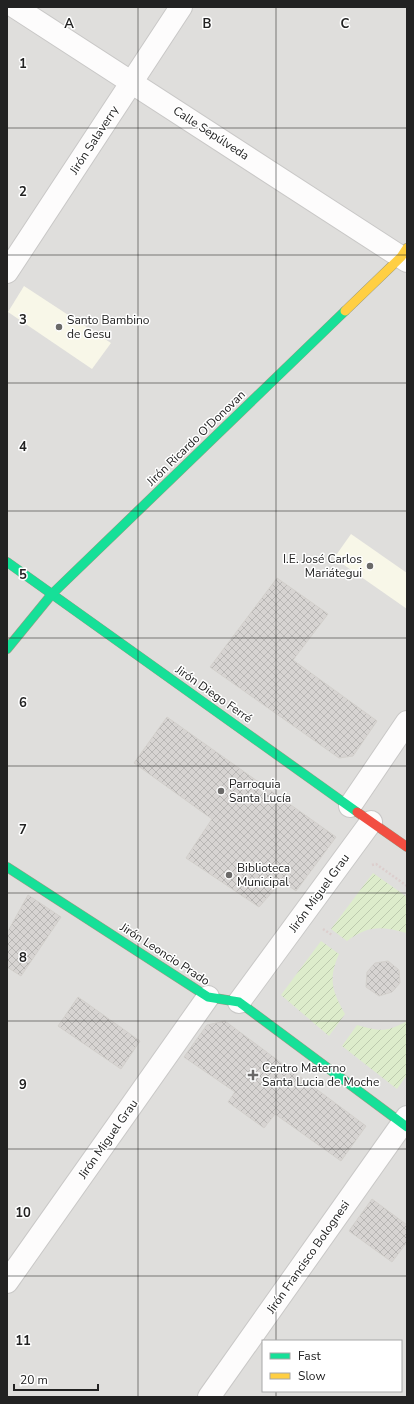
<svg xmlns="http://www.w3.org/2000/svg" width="414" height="1404" font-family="'Nunito Sans',sans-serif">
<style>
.residential{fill:#dfdedc;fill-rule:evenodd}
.education{fill:#f8f7e8}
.garden{fill:url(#garden-furrows)}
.building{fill:url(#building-cross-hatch);stroke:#d3d0cc}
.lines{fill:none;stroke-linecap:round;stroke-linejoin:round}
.street-casing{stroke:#c9c8c7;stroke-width:24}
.fast-casing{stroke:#999a82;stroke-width:10}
.slow-casing{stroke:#999a82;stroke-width:10}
.jam-casing{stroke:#999a82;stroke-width:10}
.path{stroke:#dccecd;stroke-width:2.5;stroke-dasharray:2 2;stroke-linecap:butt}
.street{stroke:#fdfcfc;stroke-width:22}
.fast{stroke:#16e098;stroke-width:9}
.slow{stroke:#ffcf43;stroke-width:9}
.jam{stroke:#f24e42;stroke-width:9}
.grid{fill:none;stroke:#222;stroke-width:1;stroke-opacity:0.55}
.poi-dot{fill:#6a6968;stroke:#fff;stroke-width:1.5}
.labels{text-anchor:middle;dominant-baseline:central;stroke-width:3;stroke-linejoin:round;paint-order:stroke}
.street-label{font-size:12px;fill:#222;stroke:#fff}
.poi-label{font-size:12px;fill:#222;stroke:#fff;text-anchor:start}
.grid-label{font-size:13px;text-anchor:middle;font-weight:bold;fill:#222;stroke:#fff;stroke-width:3;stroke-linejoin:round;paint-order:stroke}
</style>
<defs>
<pattern id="garden-furrows" width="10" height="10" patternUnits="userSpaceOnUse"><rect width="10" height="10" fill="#ddeccb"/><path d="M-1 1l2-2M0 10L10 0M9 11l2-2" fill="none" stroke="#bdcaae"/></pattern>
<pattern id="building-cross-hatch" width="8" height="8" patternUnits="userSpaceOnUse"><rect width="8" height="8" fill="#d7d4d2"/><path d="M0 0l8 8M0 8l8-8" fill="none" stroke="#b8b6b4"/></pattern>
</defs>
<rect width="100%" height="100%" fill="#f0eeeb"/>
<path class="residential" d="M 7,7 L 407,7 L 407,1397 L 7,1397 ZM 263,1341 L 401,1341 L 401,1391 L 263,1391 Z"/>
<g class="education">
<path d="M 24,286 L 111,343 L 92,369 L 8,312 Z"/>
<path d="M 351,534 L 407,573 L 407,609 L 334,558 Z"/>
</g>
<g class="garden">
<path d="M 373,873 L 407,897 L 407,932 L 406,933 C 382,926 368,925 347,941 L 331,929 Z"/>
<path d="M 321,941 L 339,954 C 328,979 332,991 345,1014 L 329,1036 L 281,995 Z"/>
<path d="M 407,1021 L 407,1075 L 397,1089 L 342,1046 L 357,1025 C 379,1031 386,1033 407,1021 Z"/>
</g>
<g class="building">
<path d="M 277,578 L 328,614 L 293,660 L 377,721 L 353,756 L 339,758 L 210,667 Z"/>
<path d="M 167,717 L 336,837 L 296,891 L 282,881 L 259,907 L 186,858 L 212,819 L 134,763 Z"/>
<path d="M 28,895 L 61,917 L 21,976 L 7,967 L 7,933 Z"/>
<path d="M 388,961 L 399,970 L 400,983 L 392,992 L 379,996 L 366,987 L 367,972 L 375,963 Z"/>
<path d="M 78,997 L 140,1041 L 121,1069 L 58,1026 Z"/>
<path d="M 225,1021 L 366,1126 L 341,1161 L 275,1114 L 264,1128 L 228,1102 L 235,1092 L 184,1057 L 207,1025 Z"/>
<path d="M 372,1199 L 407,1225 L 407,1242 L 392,1262 L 349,1231 Z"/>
</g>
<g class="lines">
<g class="street-casing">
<g id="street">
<path d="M 15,7 L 407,261"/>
<path d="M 7,272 L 181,7"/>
<path d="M 350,806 L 407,722"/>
<path d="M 239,1002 L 371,822"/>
<path d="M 7,1282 L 208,997"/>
<path d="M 209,1397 L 407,1117"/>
</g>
</g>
<g class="fast-casing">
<g id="fast">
<path d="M 7,562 L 357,812"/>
<path d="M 7,649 L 52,594 L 345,311"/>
<path d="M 7,867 L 208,997 L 239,1002 L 407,1127"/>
</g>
</g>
<g class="slow-casing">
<path id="slow" d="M 345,311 L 401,257 L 407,248"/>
</g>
<g class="jam-casing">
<path id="jam" d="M 357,812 L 407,847"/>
</g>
<g class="path">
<path d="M 372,865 L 376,864 L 407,886"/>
<path d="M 323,929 L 332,935"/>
</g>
<use href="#street" class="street"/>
<use href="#fast" class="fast"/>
<use href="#slow" class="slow"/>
<use href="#jam" class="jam"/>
</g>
<path class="grid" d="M 138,7 L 138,1397M 276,7 L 276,1341M 7,128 L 407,128M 7,255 L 407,255M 7,383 L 407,383M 7,511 L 407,511M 7,638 L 407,638M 7,766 L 407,766M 7,893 L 407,893M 7,1021 L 407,1021M 7,1149 L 407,1149M 7,1276 L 407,1276M 276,1391 L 276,1397"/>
<g class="poi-dot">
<circle cx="59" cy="327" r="4"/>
<circle cx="370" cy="566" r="4"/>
<circle cx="221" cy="791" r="4"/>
<circle cx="229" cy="875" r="4"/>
<path d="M251 1069h4v4h4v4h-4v4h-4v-4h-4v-4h4z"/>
</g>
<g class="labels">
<g class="street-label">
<text transform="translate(211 133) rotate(33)">Calle Sepúlveda</text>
<text transform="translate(94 140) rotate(-57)">Jirón Salaverry</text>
<text transform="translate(196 438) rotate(-44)">Jirón Ricardo O'Donovan</text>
<text transform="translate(214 694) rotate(35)">Jirón Diego Ferré</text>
<text transform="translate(319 893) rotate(-54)">Jirón Miguel Grau</text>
<text transform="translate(165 954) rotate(33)">Jirón Leoncio Prado</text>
<text transform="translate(108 1139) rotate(-55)">Jirón Miguel Grau</text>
<text transform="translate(308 1257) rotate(-55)">Jirón Francisco Bolognesi</text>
</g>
<g class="poi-label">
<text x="67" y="320">Santo Bambino<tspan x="67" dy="14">de Gesu</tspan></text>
<text x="362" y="559" text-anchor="end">I.E. José Carlos<tspan x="362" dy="14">Mariátegui</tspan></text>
<text x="229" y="784">Parroquia<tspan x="229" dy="14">Santa Lucía</tspan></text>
<text x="237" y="868">Biblioteca<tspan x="237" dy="14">Municipal</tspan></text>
<text x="262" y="1068">Centro Materno<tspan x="262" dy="14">Santa Lucia de Moche</tspan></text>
</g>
</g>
<g class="grid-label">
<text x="69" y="28">A</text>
<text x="207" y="28">B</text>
<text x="345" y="28">C</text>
<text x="23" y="68">1</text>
<text x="23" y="196">2</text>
<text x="23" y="324">3</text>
<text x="23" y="451">4</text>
<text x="23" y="579">5</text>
<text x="23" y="707">6</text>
<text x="23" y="834">7</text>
<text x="23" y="962">8</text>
<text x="23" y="1089">9</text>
<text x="23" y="1217">10</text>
<text x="23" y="1345">11</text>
</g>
<rect width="414" height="1404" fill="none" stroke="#222222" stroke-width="16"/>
<rect x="262" y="1340" width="140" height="52" fill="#ffffff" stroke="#a7a7a7"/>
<rect x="270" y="1353" width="20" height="6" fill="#16e098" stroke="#a7a7a7"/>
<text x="298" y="1360" font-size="12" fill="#222222">Fast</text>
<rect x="270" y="1373" width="20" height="6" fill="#ffcf43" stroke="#a7a7a7"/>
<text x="298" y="1380" font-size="12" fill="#222222">Slow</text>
<path d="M14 1384v6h84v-6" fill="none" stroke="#222222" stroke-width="2"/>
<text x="20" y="1384" font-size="12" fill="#222222" stroke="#ffffff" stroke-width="3" paint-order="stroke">20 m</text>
</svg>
